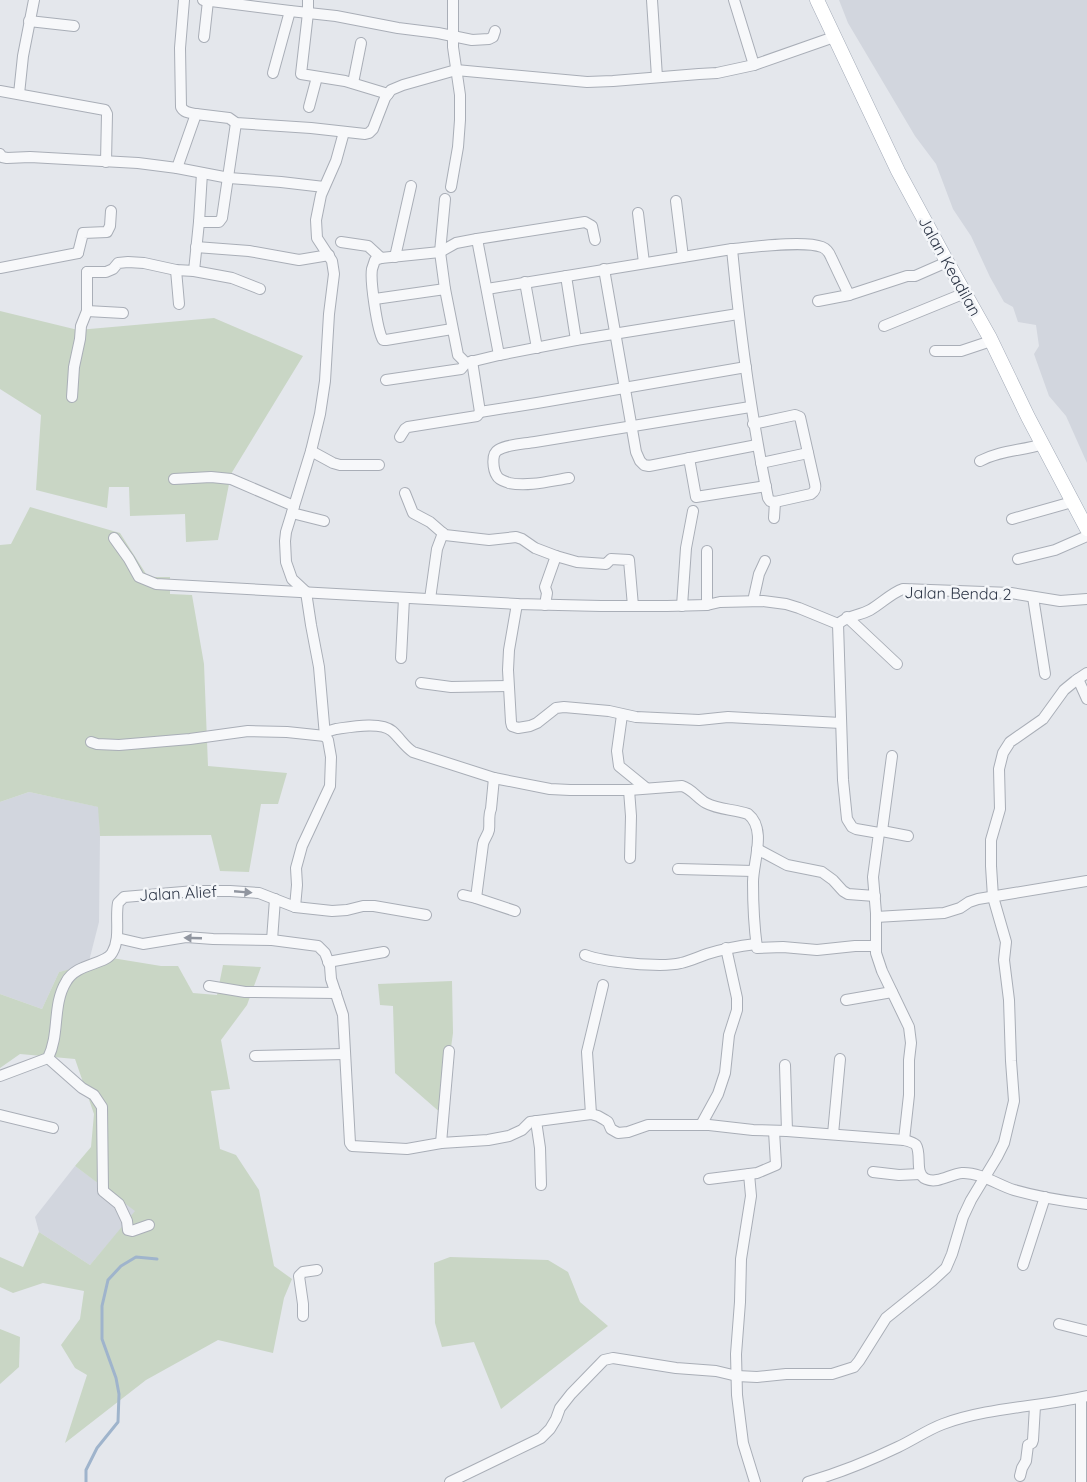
<svg xmlns="http://www.w3.org/2000/svg" width="1087" height="1482" font-family="Quicksand,sans-serif">
<style>
.built{fill:#d2d6de}
.green{fill:#c9d6c5}
.lines{fill:none;stroke-linecap:round;stroke-linejoin:round}
.stream{stroke:#9fb4cc;stroke-width:3}
.minor-casing{stroke:#a9aeb7;stroke-width:12}
.major-casing{stroke:#a3abb8;stroke-width:15}
.minor{stroke:#f7f8fa;stroke-width:10}
.major{stroke:#fff;stroke-width:14}
.oneway{fill:#9196a0}
.labels{text-anchor:middle;dominant-baseline:central;stroke-width:5;stroke-linejoin:round;paint-order:stroke}
.street-label{font-size:16px;fill:#2b3445;stroke:#f4f6f9}
</style>
<rect width="100%" height="100%" fill="#e4e7ec"/>
<g class="built">
<path d="M 839,0 L 1087,0 L 1087,463 L 1066,416 L 1049,396 L 1034,354 L 1039,346 L 1036,325 L 1018,322 L 1013,307 L 1004,302 L 990,277 L 971,236 L 953,209 L 936,164 L 915,136 L 848,23 Z"/>
<path d="M 29,792 L 99,807 L 100,836 L 99,922 L 88,965 L 59,972 L 42,1009 L 0,994 L 0,802 Z"/>
<path d="M 75,1166 L 136,1211 L 90,1265 L 39,1232 L 35,1217 Z"/>
</g>
<g class="green">
<path d="M 0,311 L 78,330 L 214,318 L 303,356 L 231,474 L 218,540 L 186,542 L 185,514 L 130,516 L 129,487 L 109,487 L 107,508 L 36,490 L 41,415 L 0,389 Z"/>
<path d="M 30,507 L 120,533 L 148,577 L 170,577 L 170,594 L 192,595 L 204,664 L 208,766 L 287,773 L 278,804 L 261,804 L 249,872 L 220,871 L 211,835 L 100,836 L 98,807 L 29,792 L 0,802 L 0,545 L 11,544 Z"/>
<path d="M 112,958 L 161,966 L 178,966 L 193,993 L 217,995 L 223,965 L 261,967 L 247,1005 L 221,1040 L 230,1089 L 211,1091 L 220,1149 L 236,1155 L 259,1190 L 274,1266 L 292,1279 L 284,1298 L 273,1353 L 218,1340 L 146,1380 L 65,1443 L 87,1375 L 75,1368 L 61,1345 L 80,1319 L 84,1291 L 43,1283 L 13,1293 L 0,1287 L 0,1257 L 23,1267 L 39,1232 L 90,1265 L 135,1211 L 75,1166 L 91,1147 L 94,1114 L 75,1059 L 20,1054 L 0,1068 L 0,994 L 42,1009 L 59,972 Z"/>
<path d="M 452,981 L 453,1033 L 442,1114 L 395,1073 L 393,1006 L 380,1005 L 378,984 Z"/>
<path d="M 450,1257 L 548,1260 L 568,1272 L 580,1302 L 608,1326 L 501,1409 L 474,1342 L 442,1347 L 435,1323 L 434,1263 Z"/>
<path d="M 0,1329 L 20,1337 L 19,1367 L 0,1384 Z"/>
</g>
<g class="lines">
<path class="stream" d="M 86,1482 L 86,1470 L 97,1448 L 118,1422 L 119,1394 L 116,1378 L 102,1339 L 102,1306 L 108,1280 L 121,1266 L 136,1257 L 157,1259"/>
<g class="minor-casing">
<g id="minor">
<path d="M 184,0 L 180,48 L 181,107 C 184,113 190,113 196,114"/>
<path d="M 203,0 L 290,11 L 336,16 L 398,28 L 438,33 L 472,40 L 489,39 L 493,37 L 495,31"/>
<path d="M 308,0 L 308,13 L 301,74 L 345,81 L 388,94"/>
<path d="M 652,0 L 657,77"/>
<path d="M 734,0 L 754,65"/>
<path d="M 29,21 L 74,26"/>
<path d="M 204,37 L 208,1"/>
<path d="M 273,73 L 290,11"/>
<path d="M 353,83 L 361,43"/>
<path d="M 0,91 L 105,110 L 107,114 L 106,162"/>
<path d="M 19,94 L 23,56 L 34,0"/>
<path d="M 309,107 L 317,77"/>
<path d="M 0,154 L 2,157 L 7,158 L 30,157 L 138,163 L 177,168 L 229,178 L 281,182 L 324,187"/>
<path d="M 177,168 L 196,114 L 229,118 L 236,123 L 311,128 L 365,134 L 369,133 L 373,129 L 385,98 L 391,90 L 403,85 L 456,70 L 587,82 L 613,81 L 699,74 L 717,73 L 754,65 L 834,37"/>
<path d="M 451,187 L 458,147 L 460,120 L 460,95 L 453,47 L 453,0"/>
<path d="M 676,201 L 683,257"/>
<path d="M 638,213 L 644,263"/>
<path d="M 199,222 L 202,173"/>
<path d="M 477,239 L 499,355"/>
<path d="M 341,242 L 368,246 L 381,258"/>
<path d="M 196,247 L 249,251 L 299,260 L 329,255"/>
<path d="M 732,249 C 740,333 751,415 768,498 L 770,501 L 775,502 L 811,494 C 815,491 816,489 815,484 L 800,417 L 795,415 L 753,424"/>
<path d="M 78,253 L 83,233 L 107,232 L 110,226 L 111,211"/>
<path d="M 395,257 L 411,186"/>
<path d="M 0,268 L 78,253"/>
<path d="M 604,269 L 636,452 L 640,461 L 644,465 L 649,466 L 757,445"/>
<path d="M 176,270 L 179,304"/>
<path d="M 194,271 L 232,278 L 260,289"/>
<path d="M 87,272 L 106,272 L 113,269 L 118,263 L 128,262 L 144,263 L 176,270 L 194,271 L 199,222 L 219,222 L 222,218 L 236,123"/>
<path d="M 566,276 L 576,340"/>
<path d="M 525,282 L 537,348"/>
<path d="M 445,289 L 440,252 L 445,199"/>
<path d="M 487,289 L 732,249 C 753,247 804,240 822,247 C 827,249 829,252 831,257 L 849,295 L 907,276 L 915,276 L 947,262"/>
<path d="M 375,299 L 445,289 L 458,355 L 466,363"/>
<path d="M 818,301 L 849,295"/>
<path d="M 87,311 L 123,313"/>
<path d="M 884,326 L 965,293"/>
<path d="M 452,329 L 386,340 L 383,340 C 377,330 370,280 372,269 C 373,266 374,263 375,260 L 381,258 L 440,252 L 456,243 L 477,239 L 585,222 L 592,226 L 595,240"/>
<path d="M 935,351 L 961,351 L 991,341"/>
<path d="M 472,361 L 480,412 L 537,403 L 746,367"/>
<path d="M 386,380 L 461,369 L 466,363 L 499,355 L 576,340 L 738,314"/>
<path d="M 72,397 L 74,367 L 80,339 L 81,326 L 87,311 L 87,272"/>
<path d="M 400,437 L 405,429 L 408,427 L 477,416 L 480,412"/>
<path d="M 311,451 L 333,463 L 340,465 L 379,465"/>
<path d="M 689,458 L 696,497 L 766,486"/>
<path d="M 980,461 C 1001,450 1021,451 1043,444"/>
<path d="M 761,463 L 808,453"/>
<path d="M 569,478 C 550,481 528,487 509,483 C 504,481 499,480 497,476 C 493,470 491,454 498,450 C 508,444 523,444 535,442 L 750,407"/>
<path d="M 174,479 L 211,477 L 231,479 L 294,506"/>
<path d="M 405,493 L 413,513 L 430,522 L 445,535 L 489,540 L 516,537 L 522,539 L 535,548 L 556,556 L 577,562 L 606,564 L 611,559 L 629,560 L 633,606"/>
<path d="M 292,513 L 324,521"/>
<path d="M 774,518 L 775,502"/>
<path d="M 1012,519 L 1072,502"/>
<path d="M 114,538 L 129,559 L 139,577 L 156,584 L 517,604 L 601,606 L 667,606 L 707,605 L 720,602 L 763,601 L 786,604 L 799,608 L 838,624"/>
<path d="M 1018,559 L 1055,550 L 1087,536"/>
<path d="M 1033,597 L 1045,674"/>
<path d="M 430,599 L 437,549 L 443,533"/>
<path d="M 753,601 L 759,574 L 765,561"/>
<path d="M 517,604 L 509,650 L 508,670 L 511,722 L 512,726 L 518,728 L 530,726 L 537,723 L 556,708 L 564,707 L 609,711 L 636,717 L 699,720 L 728,717 L 841,723"/>
<path d="M 545,605 L 547,593 L 545,587 L 556,556"/>
<path d="M 707,605 L 707,551"/>
<path d="M 682,606 L 686,548 L 693,511"/>
<path d="M 847,617 L 897,664"/>
<path d="M 838,624 L 843,780 L 847,819 L 852,827 L 856,829 L 879,833 L 873,877 L 876,913 L 876,953 L 882,971 L 909,1027 L 911,1043 L 909,1060 L 909,1095 L 904,1140"/>
<path d="M 838,624 C 848,615 859,616 870,610 C 881,604 891,593 903,589 L 1011,593 L 1060,601 L 1087,599"/>
<path d="M 401,658 L 404,598"/>
<path d="M 1078,679 L 1087,699"/>
<path d="M 421,683 L 451,687 L 508,686"/>
<path d="M 622,715 L 617,751 L 619,766 L 646,788"/>
<path d="M 91,742 L 97,744 L 119,745 L 190,739 L 248,731 L 287,732 L 325,736 L 329,731 L 336,729 C 350,727 381,721 392,731 C 400,738 404,746 413,752 L 494,778 L 550,789 L 570,790 L 629,790 L 682,786 C 692,789 697,798 706,803 C 719,810 734,809 748,814 C 767,829 753,862 753,882 C 753,903 754,926 757,948 L 783,947 L 817,950 L 855,946 L 876,946"/>
<path d="M 629,790 L 631,816 L 630,858"/>
<path d="M 882,831 L 892,756"/>
<path d="M 879,833 L 882,831 L 908,836"/>
<path d="M 757,849 L 787,865 L 822,872 L 833,880 L 843,891 L 848,894 L 875,896"/>
<path d="M 678,869 L 753,871"/>
<path d="M 463,895 L 476,898 L 483,844 C 484,839 488,835 489,830 C 490,823 488,816 491,809 L 494,778"/>
<path d="M 476,898 L 515,911"/>
<path d="M 295,907 L 297,885 L 296,868 L 302,846 L 330,786 L 331,757 L 328,740 L 325,736 L 319,667 L 311,625 L 306,592 L 292,579 L 286,562 L 285,541 L 286,532 L 311,451 L 320,414 L 325,381 L 329,314 L 334,274 L 332,261 L 317,238 L 316,220 L 321,195 L 336,161 L 344,132"/>
<path d="M 876,917 L 944,913 L 960,908 L 969,902 L 978,899 L 1087,881"/>
<path d="M 117,938 L 143,944 L 186,937 L 213,939 L 272,940 L 318,946 L 325,953 L 330,966 L 331,979 L 343,1015 L 350,1143 L 352,1146 L 407,1149 L 441,1143 L 488,1140 L 509,1136 L 522,1130 L 530,1122 L 591,1114 L 598,1116 L 605,1120 L 608,1122 L 611,1129 L 618,1133 L 628,1132 L 648,1125 L 709,1125 L 753,1130 L 787,1131 L 904,1140 C 908,1141 913,1142 916,1145 C 922,1154 914,1174 926,1179 C 938,1184 950,1174 962,1173 C 980,1172 998,1185 1014,1190 C 1038,1197 1063,1201 1087,1204"/>
<path d="M 272,940 L 275,899"/>
<path d="M 585,955 C 603,962 661,968 681,963 C 690,961 698,957 707,954 C 723,949 739,946 756,944"/>
<path d="M 328,962 L 384,952"/>
<path d="M 209,986 L 245,992 L 336,993"/>
<path d="M 846,1000 L 892,992"/>
<path d="M 255,1056 L 345,1054"/>
<path d="M 48,1058 L 82,1088 L 94,1095 L 102,1107 L 103,1191 L 119,1204 L 127,1221 L 128,1230 L 132,1231 L 149,1225"/>
<path d="M 785,1065 L 787,1131"/>
<path d="M 0,1076 L 48,1058 C 60,1034 52,1005 66,982 C 76,963 105,965 112,953 C 121,938 115,919 118,903 L 124,897 L 195,891 L 230,891 L 259,893 L 295,907 L 332,911 L 347,910 L 363,906 L 374,906 L 426,915"/>
<path d="M 591,1114 L 587,1052 L 603,985"/>
<path d="M 0,1115 L 53,1128"/>
<path d="M 536,1121 L 540,1148 L 541,1185"/>
<path d="M 701,1125 L 718,1094 L 725,1073 L 729,1035 L 737,1010 L 737,998 L 726,948"/>
<path d="M 833,1134 L 840,1059"/>
<path d="M 441,1143 L 449,1051"/>
<path d="M 873,1172 L 899,1175 L 920,1174"/>
<path d="M 749,1174 L 751,1196 L 741,1259 L 740,1302 L 736,1354 L 737,1395 L 743,1443 L 755,1482"/>
<path d="M 709,1179 L 757,1173 L 776,1165 L 774,1131"/>
<path d="M 1023,1265 L 1045,1197"/>
<path d="M 303,1316 L 303,1304 L 299,1276 L 303,1272 L 317,1270"/>
<path d="M 1059,1324 L 1087,1331"/>
<path d="M 1081,1398 L 1081,1482"/>
<path d="M 1020,1476 L 1022,1468 L 1026,1461 L 1028,1445 L 1032,1443 L 1033,1440 L 1035,1406"/>
<path d="M 450,1482 L 541,1438 L 550,1429 L 556,1419 L 560,1408 L 571,1394 L 604,1360 L 613,1358 L 676,1368 L 716,1371 L 737,1376 L 757,1377 L 786,1374 L 832,1374 L 854,1367 L 859,1361 L 886,1318 L 932,1281 L 946,1268 L 952,1254 L 963,1217 L 971,1200 L 997,1157 L 1004,1143 L 1014,1101 L 1011,1061 L 1009,1000 L 1004,960 L 1006,942 L 993,897 L 991,866 L 991,840 L 1000,809 L 999,769 L 1003,753 L 1010,742 L 1043,719 L 1064,690 L 1075,681 L 1087,673"/>
<path d="M 808,1482 C 839,1473 869,1461 898,1447 C 913,1440 927,1430 943,1424 C 989,1407 1040,1407 1087,1396"/>
</g>
</g>
<g class="major-casing">
<path id="major" d="M 817,0 L 898,171 L 945,258 L 990,338 L 1028,417 L 1087,529"/>
</g>
<use href="#minor" class="minor"/>
<use href="#major" class="major"/>
</g>
<defs><path id="oneway-solid" d="M-6-.8H1V-3.2L6.5 0L1 3.2V.8H-6Z" transform="scale(1.5)"/></defs>
<g class="oneway">
<use href="#oneway-solid" transform="translate(243 892) rotate(5)"/>
<use href="#oneway-solid" transform="translate(193 938) rotate(-178)"/>
</g>
<g class="labels">
<g class="street-label">
<text transform="translate(950 266) rotate(61)">Jalan Keadilan</text>
<text transform="translate(958 593) rotate(1)">Jalan Benda 2</text>
<text transform="translate(178 893) rotate(-3)">Jalan Alief</text>
</g>
</g>
</svg>
